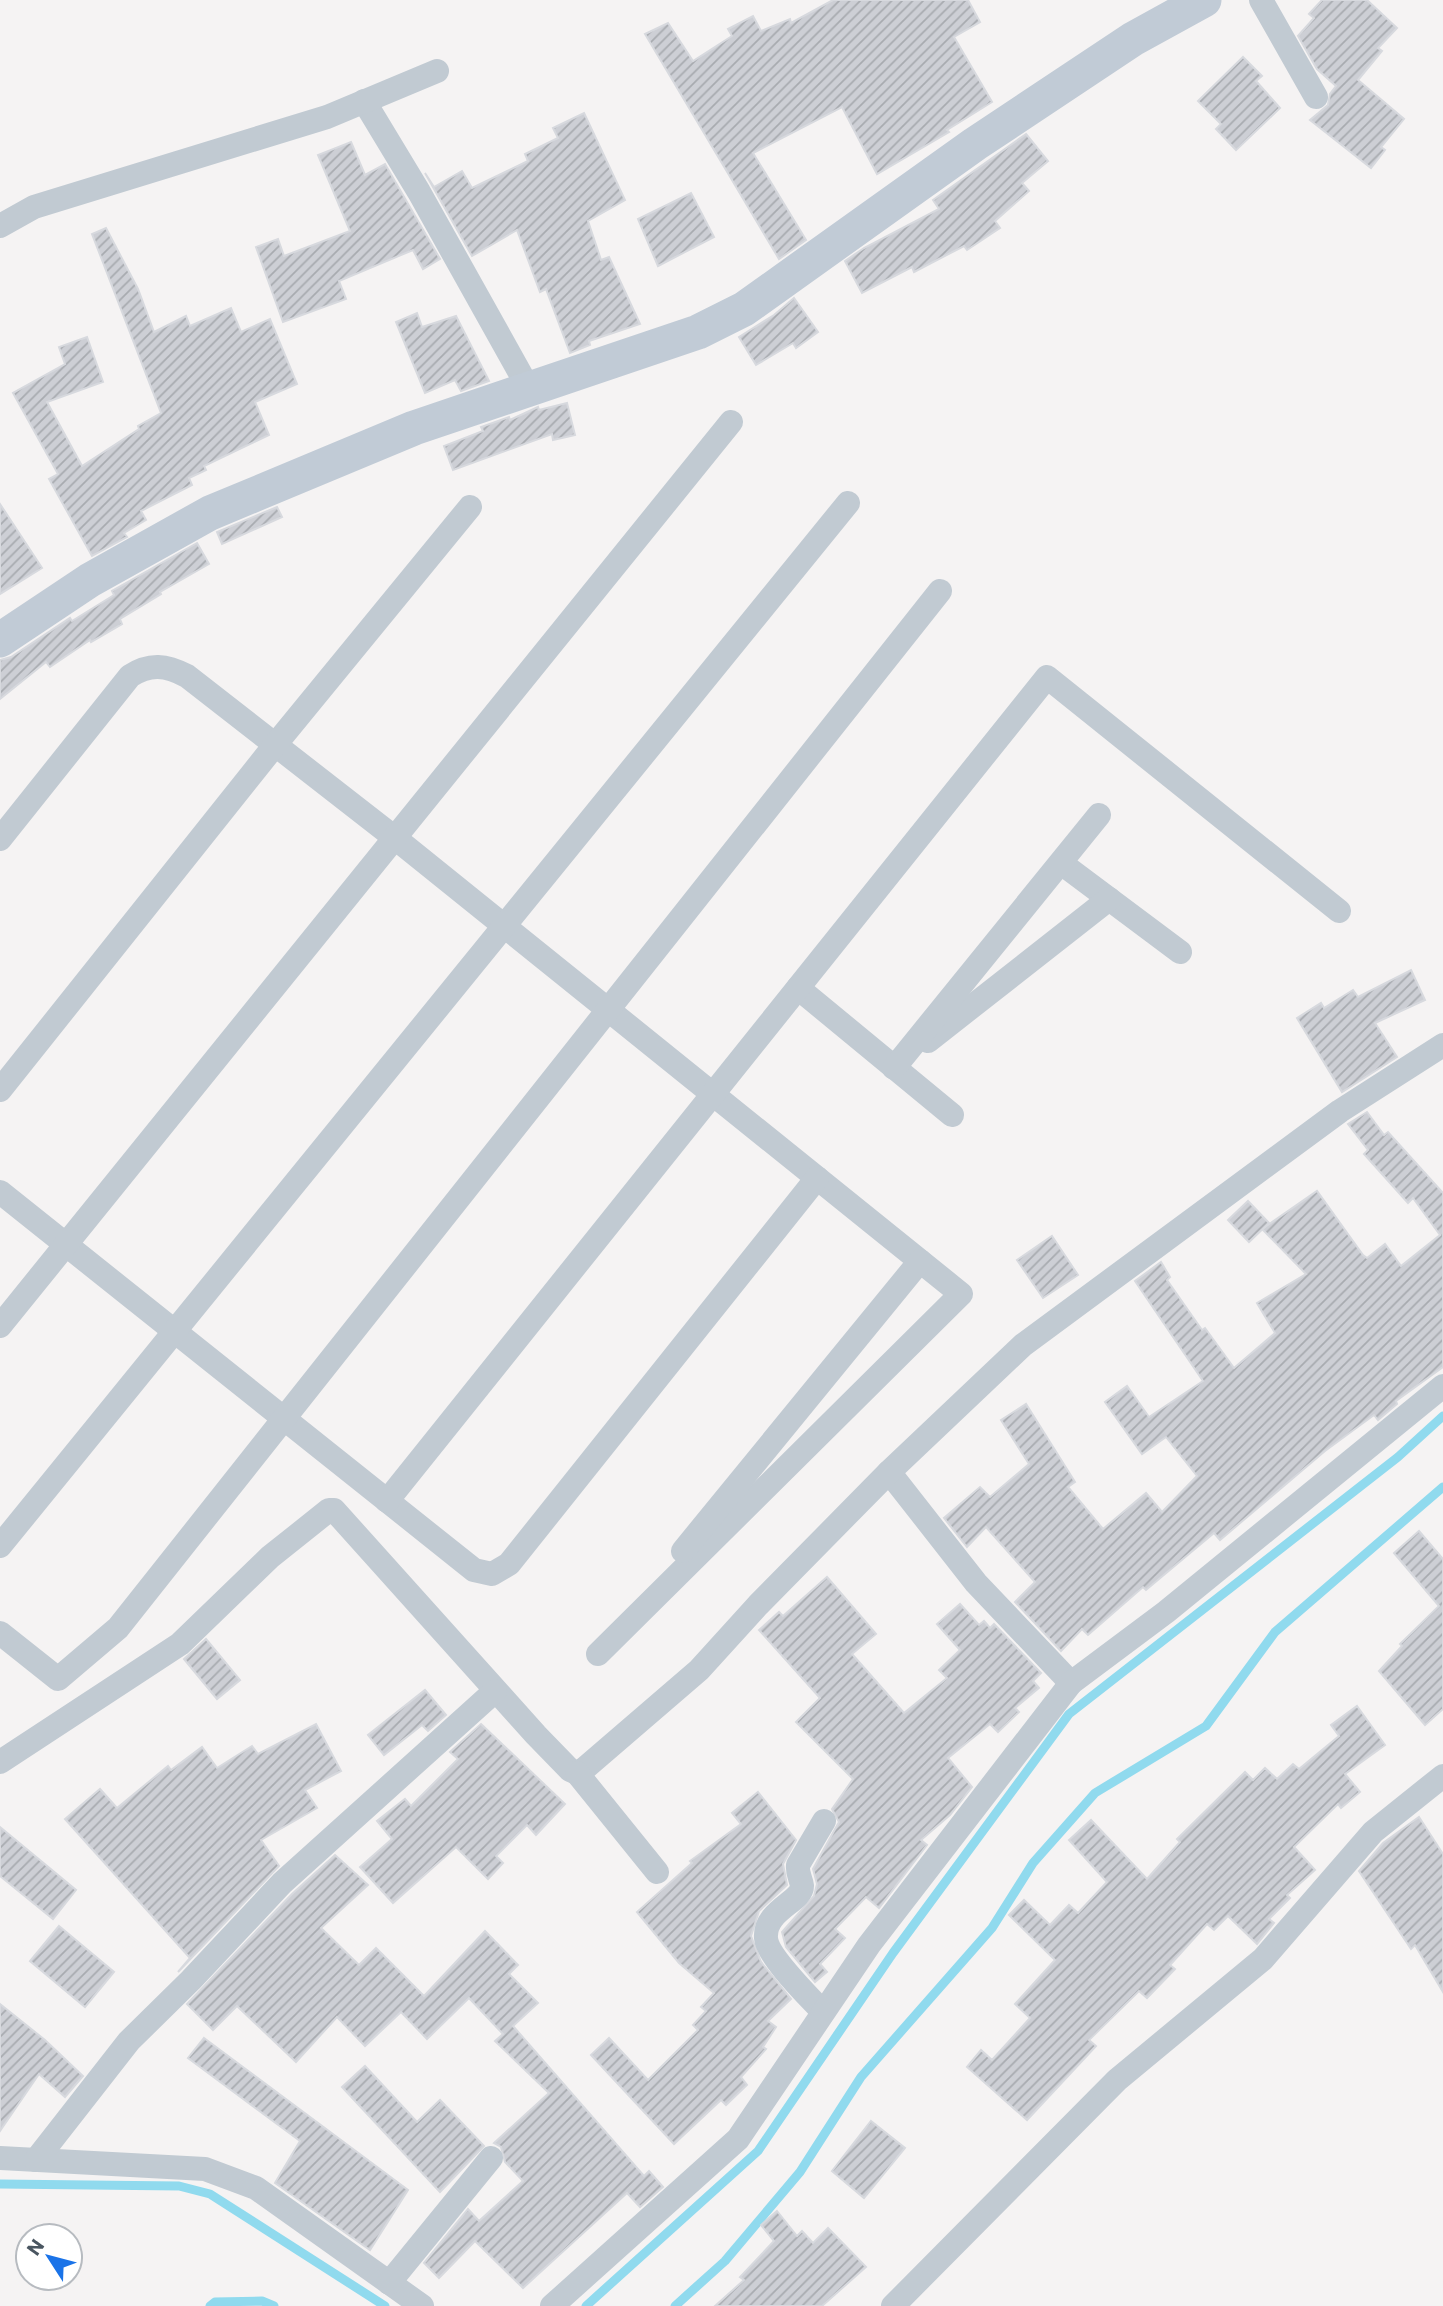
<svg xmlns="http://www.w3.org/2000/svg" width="1443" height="2306" font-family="Commissioner,sans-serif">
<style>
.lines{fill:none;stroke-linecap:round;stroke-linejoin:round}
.stream{stroke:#90daee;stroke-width:9}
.building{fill:url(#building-hatch);stroke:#d7d9de;stroke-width:2}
.street{stroke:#c1cad2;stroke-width:24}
.secondary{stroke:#c1cbd6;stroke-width:35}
</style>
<defs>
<pattern id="building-hatch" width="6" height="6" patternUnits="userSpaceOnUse" patternTransform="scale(1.75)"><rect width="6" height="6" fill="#cdcfd5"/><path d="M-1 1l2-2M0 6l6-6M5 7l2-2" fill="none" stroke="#a8abb0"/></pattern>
</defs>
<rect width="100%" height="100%" fill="#f5f3f3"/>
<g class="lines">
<g class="stream">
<path d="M 0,2184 L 179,2186 L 210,2194 L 385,2306"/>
<path d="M 210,2306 L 215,2302 L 262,2301 L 274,2306"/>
<path d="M 586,2306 L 758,2151 L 893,1953 L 1069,1714 L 1398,1457 L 1443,1416"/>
<path d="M 675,2306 L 725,2261 L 800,2172 L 861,2077 L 992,1928 L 1033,1863 L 1095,1793 L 1206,1726 L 1275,1632 L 1443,1487"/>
</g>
</g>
<g class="building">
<path d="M 833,0 L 968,0 L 980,22 L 954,37 L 992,102 L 947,130 L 949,132 L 877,174 L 842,107 L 753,153 L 806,240 L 779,259 L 645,34 L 668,23 L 693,61 L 732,36 L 728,29 L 753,16 L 761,31 L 790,19 L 791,23 Z"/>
<path d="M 1322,0 L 1367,0 L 1397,28 L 1378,48 L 1382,51 L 1358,80 L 1404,119 L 1381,147 L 1385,150 L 1371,168 L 1310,120 L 1328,105 L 1330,94 L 1336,86 L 1317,69 L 1298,36 L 1314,18 L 1309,14 Z"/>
<path d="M 1243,57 L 1262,76 L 1256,81 L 1280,108 L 1236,150 L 1216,129 L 1221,124 L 1198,101 Z"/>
<path d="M 584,113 L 625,200 L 588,221 L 601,260 L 609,257 L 640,324 L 589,341 L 590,345 L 570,353 L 546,289 L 540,292 L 517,230 L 472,256 L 425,173 L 434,187 L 462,171 L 472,188 L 528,161 L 525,154 L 558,138 L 553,128 Z"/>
<path d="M 1026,134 L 1048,161 L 1022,183 L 1029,191 L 995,221 L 1000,228 L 967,250 L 964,246 L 914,272 L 912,267 L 862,293 L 845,261 L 864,248 L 939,209 L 933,200 Z"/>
<path d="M 351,142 L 365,175 L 385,164 L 440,259 L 423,269 L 413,250 L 339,281 L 346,299 L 283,322 L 256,247 L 278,239 L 284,256 L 350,231 L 318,155 Z"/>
<path d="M 691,193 L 714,237 L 658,266 L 638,219 Z"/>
<path d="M 106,228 L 138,289 L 154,332 L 186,316 L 190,326 L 231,308 L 241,332 L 270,319 L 297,384 L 255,402 L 269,435 L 204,466 L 206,470 L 189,478 L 192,485 L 141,511 L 146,520 L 124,533 L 127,537 L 92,556 L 49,479 L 58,474 L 13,393 L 65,364 L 59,347 L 87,337 L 103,382 L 47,402 L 82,466 L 139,429 L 138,426 L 161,413 L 92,234 Z"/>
<path d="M 794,298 L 818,332 L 796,348 L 793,343 L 756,365 L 739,337 L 774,315 Z"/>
<path d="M 417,313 L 422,327 L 456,316 L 489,381 L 461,391 L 455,380 L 425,393 L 396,322 Z"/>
<path d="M 567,403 L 575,435 L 553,440 L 552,434 L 453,470 L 444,446 L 483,431 L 481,427 L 509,417 L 510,420 L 538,407 L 539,410 Z"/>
<path d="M 0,504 L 42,568 L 0,594 Z"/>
<path d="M 277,507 L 282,517 L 222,544 L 217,532 Z"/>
<path d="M 197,543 L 209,564 L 160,592 L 161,594 L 120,619 L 122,624 L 91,642 L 90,640 L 50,667 L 46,662 L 0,699 L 0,660 L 11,657 L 70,618 L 72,621 L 114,595 L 112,591 Z"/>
<path d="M 1411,970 L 1425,1000 L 1375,1023 L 1397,1057 L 1342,1092 L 1297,1018 L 1321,1003 L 1324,1008 L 1353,990 L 1358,997 Z"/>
<path d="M 1367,1112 L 1384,1135 L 1388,1132 L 1443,1193 L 1443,1367 L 1396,1401 L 1397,1404 L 1378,1420 L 1374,1415 L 1325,1451 L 1220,1540 L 1214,1533 L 1146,1590 L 1143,1587 L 1088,1635 L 1082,1629 L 1061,1651 L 1015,1602 L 1035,1582 L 986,1527 L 967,1547 L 944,1518 L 980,1487 L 990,1497 L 1029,1464 L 1001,1420 L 1026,1404 L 1075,1482 L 1068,1487 L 1103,1529 L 1146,1493 L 1162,1512 L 1197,1476 L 1166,1437 L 1142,1454 L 1105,1402 L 1127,1386 L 1149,1417 L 1203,1381 L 1135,1281 L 1161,1262 L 1170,1277 L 1167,1280 L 1202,1330 L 1205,1328 L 1234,1368 L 1275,1333 L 1257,1303 L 1306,1274 L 1262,1229 L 1317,1191 L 1363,1255 L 1367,1258 L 1385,1244 L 1401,1266 L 1440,1235 L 1413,1198 L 1408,1203 L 1364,1154 L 1368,1150 L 1348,1124 Z"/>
<path d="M 1248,1201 L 1269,1223 L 1249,1242 L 1228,1220 Z"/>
<path d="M 1052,1236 L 1078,1275 L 1043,1298 L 1017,1260 Z"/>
<path d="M 1419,1531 L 1443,1559 L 1443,1709 L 1425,1725 L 1379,1671 L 1402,1646 L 1400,1644 L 1439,1606 L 1394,1553 Z"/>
<path d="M 827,1577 L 876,1634 L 852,1654 L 904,1713 L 947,1678 L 939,1670 L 960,1650 L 937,1624 L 960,1604 L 979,1625 L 984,1621 L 990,1628 L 994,1624 L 1041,1673 L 1033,1681 L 1039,1688 L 1015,1708 L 1019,1712 L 998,1732 L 990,1724 L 948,1758 L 972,1787 L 950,1815 L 921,1840 L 927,1845 L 879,1908 L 866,1897 L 835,1929 L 845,1938 L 820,1964 L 827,1972 L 815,1982 L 786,1947 L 782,1932 L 814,1896 L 817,1884 L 813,1869 L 839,1822 L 832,1809 L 853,1779 L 796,1722 L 820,1698 L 759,1630 L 779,1612 L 783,1616 Z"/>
<path d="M 206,1639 L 240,1680 L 217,1699 L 184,1659 Z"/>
<path d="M 425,1690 L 446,1715 L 428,1731 L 422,1725 L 384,1755 L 368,1735 Z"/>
<path d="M 1357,1706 L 1385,1745 L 1345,1774 L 1360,1792 L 1341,1808 L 1338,1804 L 1294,1847 L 1315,1870 L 1287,1895 L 1290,1898 L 1269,1919 L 1274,1923 L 1257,1944 L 1228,1916 L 1214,1930 L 1207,1924 L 1170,1965 L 1175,1969 L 1147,1998 L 1139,1991 L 1089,2040 L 1096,2046 L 1027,2120 L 967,2067 L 981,2050 L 992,2060 L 1030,2018 L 1015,2004 L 1055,1960 L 1009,1915 L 1024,1900 L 1050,1925 L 1069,1905 L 1078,1913 L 1107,1882 L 1069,1840 L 1091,1820 L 1147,1879 L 1180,1842 L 1177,1839 L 1245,1772 L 1253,1780 L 1265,1768 L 1277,1779 L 1293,1764 L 1299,1769 L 1339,1736 L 1331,1725 Z"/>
<path d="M 316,1724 L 341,1771 L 305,1790 L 317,1808 L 261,1840 L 279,1866 L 178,1972 L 190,1958 L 65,1819 L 100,1789 L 117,1808 L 168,1766 L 171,1770 L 202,1747 L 217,1768 L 252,1746 L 258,1754 Z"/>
<path d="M 481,1724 L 565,1804 L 536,1835 L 527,1825 L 496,1856 L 503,1863 L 488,1879 L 456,1847 L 393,1903 L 360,1867 L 392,1839 L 377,1821 L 405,1799 L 411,1806 L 458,1759 L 450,1752 Z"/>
<path d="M 758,1792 L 796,1840 L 783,1864 L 787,1885 L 759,1911 L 751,1936 L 761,1962 L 791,1999 L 768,2021 L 776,2027 L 763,2047 L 766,2049 L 741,2077 L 747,2085 L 726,2105 L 721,2100 L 674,2144 L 591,2055 L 609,2038 L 648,2080 L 698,2030 L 693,2025 L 706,2011 L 701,2007 L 714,1993 L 679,1963 L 637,1912 L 692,1863 L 690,1861 L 741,1824 L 732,1813 Z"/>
<path d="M 1419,1817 L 1443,1854 L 1443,1992 L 1415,1945 L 1411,1949 L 1359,1871 L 1383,1843 Z"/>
<path d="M 0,1827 L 76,1890 L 53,1919 L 0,1876 Z"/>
<path d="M 335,1855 L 368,1885 L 321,1928 L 359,1965 L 376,1948 L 424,1996 L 485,1931 L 518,1965 L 509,1974 L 538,2003 L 513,2026 L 644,2176 L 649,2171 L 663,2187 L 640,2207 L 627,2193 L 523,2288 L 475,2241 L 439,2278 L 424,2263 L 468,2209 L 479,2221 L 523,2181 L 505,2162 L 501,2147 L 494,2143 L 549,2093 L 495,2041 L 503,2034 L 469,1998 L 427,2039 L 401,2012 L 365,2046 L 337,2017 L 296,2062 L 237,2006 L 213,2030 L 187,2004 L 292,1894 Z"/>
<path d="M 59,1926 L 114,1972 L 85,2007 L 30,1961 Z"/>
<path d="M 0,2004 L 45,2040 L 83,2076 L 65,2097 L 39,2074 L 0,2131 Z"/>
<path d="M 204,2038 L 408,2190 L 370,2250 L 275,2183 L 300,2141 L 188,2058 Z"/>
<path d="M 365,2066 L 417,2122 L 440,2100 L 484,2146 L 440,2192 L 342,2087 Z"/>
<path d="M 871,2121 L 905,2148 L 864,2198 L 832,2171 Z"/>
<path d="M 777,2211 L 797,2236 L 802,2231 L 813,2243 L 828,2228 L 866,2267 L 822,2306 L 715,2306 L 744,2280 L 740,2277 L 774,2241 L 761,2225 Z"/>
</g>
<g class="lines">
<g class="street">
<path d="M 1261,0 L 1316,97"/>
<path d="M 364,101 L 419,192 L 529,389"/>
<path d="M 0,226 L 34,207 L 327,117 L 437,71"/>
<path d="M 0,839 L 130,676 C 150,663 166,665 187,676 L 395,838 L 961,1294 L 598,1654"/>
<path d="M 1061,863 L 1180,952"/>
<path d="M 798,988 L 952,1115"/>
<path d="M 928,1041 L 1109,899"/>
<path d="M 894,1068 L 1099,815"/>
<path d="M 0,1090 L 275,745 L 470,507"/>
<path d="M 0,1192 L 474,1570 L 492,1574 L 509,1564 L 817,1178"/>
<path d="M 0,1326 L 731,422"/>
<path d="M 889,1472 L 976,1583 L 1071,1683"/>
<path d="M 387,1501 L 1047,677 L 1339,911"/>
<path d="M 0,1546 L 848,503"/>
<path d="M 683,1551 L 920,1261"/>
<path d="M 0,1633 L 58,1679 L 118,1628 L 940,591"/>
<path d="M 0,1762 L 180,1644 L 270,1557 L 329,1510 L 334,1510 L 536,1735 L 570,1770 L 577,1773 L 584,1769 L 699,1670 L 758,1605 L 889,1472 L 1023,1345 L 1340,1111 L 1443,1045"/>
<path d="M 577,1773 L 657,1872"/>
<path d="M 823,2012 C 810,1998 767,1956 766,1938 C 764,1910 802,1902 802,1886 C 801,1878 797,1874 798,1865 L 824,1821"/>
<path d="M 0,2158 L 205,2169 L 256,2188 L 422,2306"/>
<path d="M 36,2160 L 129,2041 L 191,1980 L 282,1883 L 495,1691"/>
<path d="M 389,2283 L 491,2158"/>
<path d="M 552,2306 L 738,2139 L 869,1945 L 1071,1683 L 1166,1612 L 1443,1386"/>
<path d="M 893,2306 L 1117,2080 L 1263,1959 L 1373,1832 L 1443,1776"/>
</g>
<path class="secondary" d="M 0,640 L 90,580 L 210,513 L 414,428 L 698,332 L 744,309 L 975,144 L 1133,39 L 1204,0"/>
</g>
<g transform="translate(49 2257) rotate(306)"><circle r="33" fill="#ffffff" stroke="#b7bbc0" stroke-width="2"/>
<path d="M0-5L12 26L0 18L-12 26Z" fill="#1a73e8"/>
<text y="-10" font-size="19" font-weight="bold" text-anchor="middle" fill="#4a5661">N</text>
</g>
</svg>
